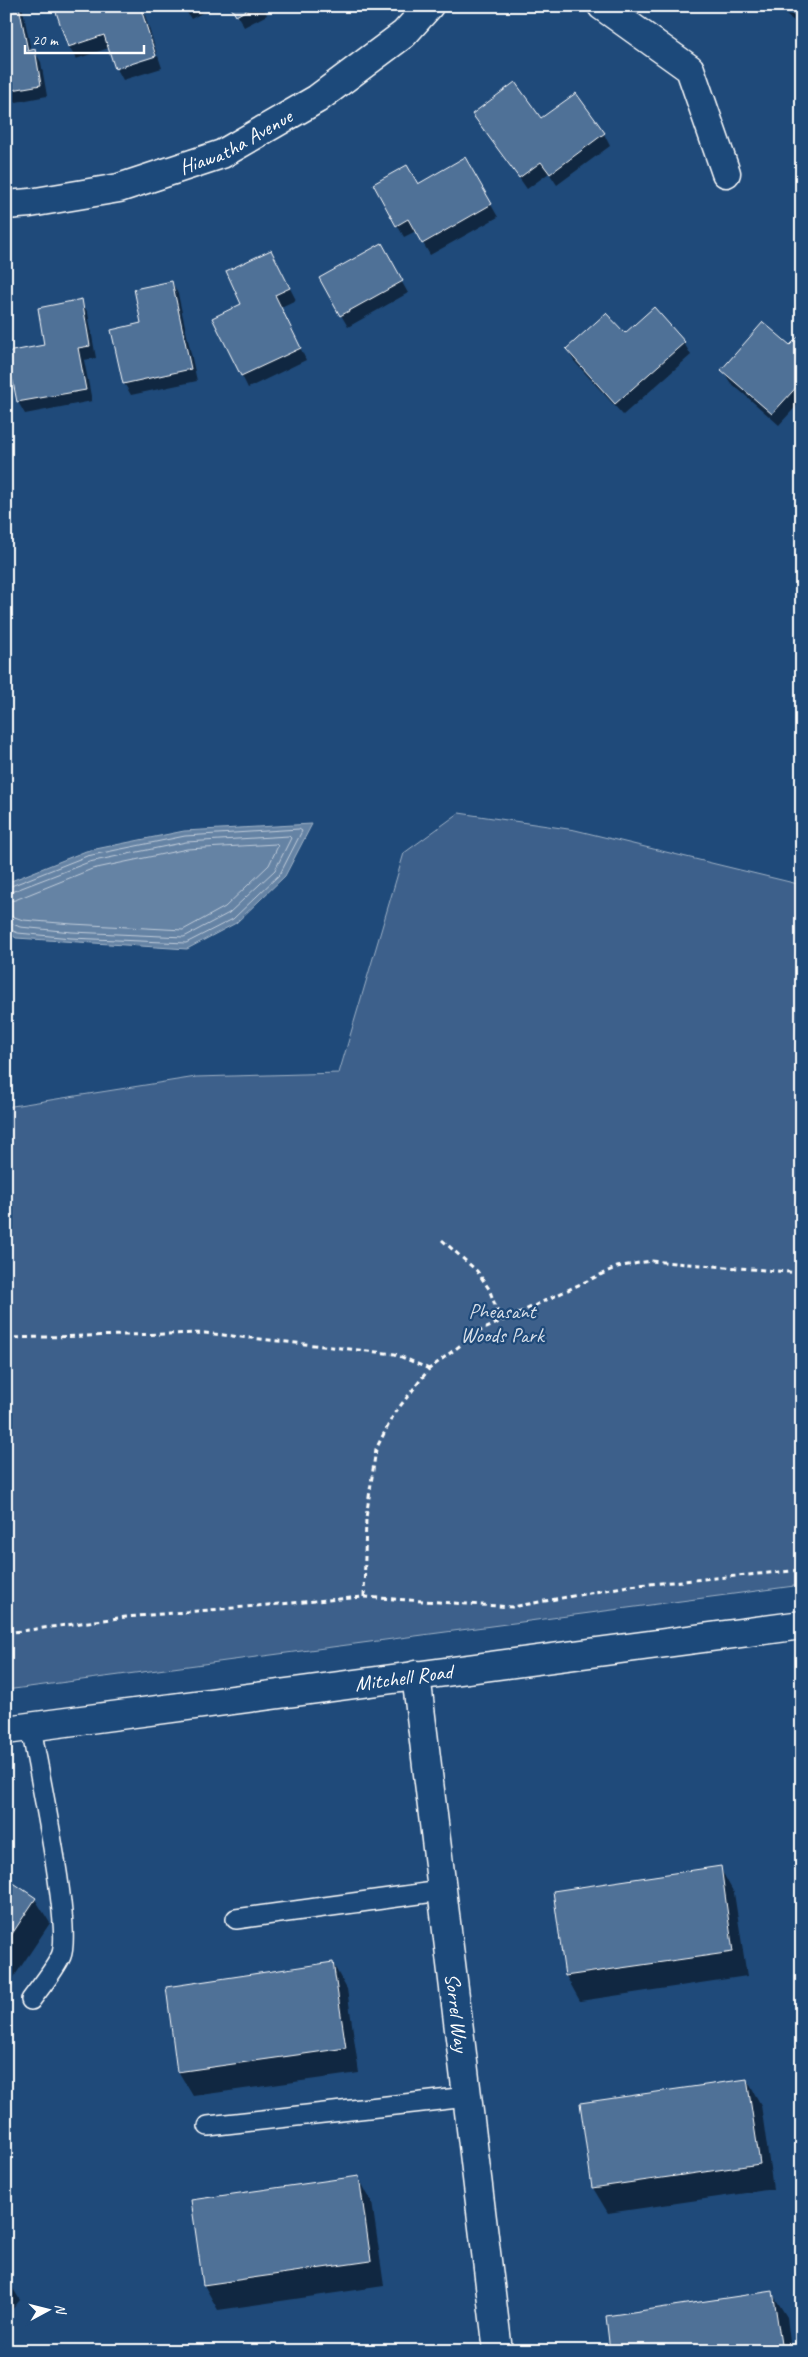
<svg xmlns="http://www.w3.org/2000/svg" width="808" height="2357" font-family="Caveat,sans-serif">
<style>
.green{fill:#3c618b;stroke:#9eb0c5}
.water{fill:#6583a4;stroke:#a3b5c8}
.shadow{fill:#0007}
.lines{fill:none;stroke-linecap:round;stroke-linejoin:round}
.shore{stroke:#c1cddb;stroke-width:1}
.building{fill:#507197;stroke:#fff}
.service-casing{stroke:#fff;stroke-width:22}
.minor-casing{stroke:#fff;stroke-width:31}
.secondary-casing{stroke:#fff;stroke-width:31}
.path{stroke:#fff;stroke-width:3;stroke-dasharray:5 4;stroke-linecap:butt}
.service{stroke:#1f4a7a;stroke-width:19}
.minor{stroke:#1f4a7a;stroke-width:28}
.secondary{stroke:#1f4a7a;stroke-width:28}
.labels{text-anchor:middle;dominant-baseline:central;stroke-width:4.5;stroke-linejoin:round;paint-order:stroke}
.street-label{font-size:21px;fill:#fff;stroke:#1f4a7a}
.park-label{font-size:21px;fill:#d8dfe8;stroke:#1f4a7a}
</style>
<rect width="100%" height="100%" fill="#1f4a7a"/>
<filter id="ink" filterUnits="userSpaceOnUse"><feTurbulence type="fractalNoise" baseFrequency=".02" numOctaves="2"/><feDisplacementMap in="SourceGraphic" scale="10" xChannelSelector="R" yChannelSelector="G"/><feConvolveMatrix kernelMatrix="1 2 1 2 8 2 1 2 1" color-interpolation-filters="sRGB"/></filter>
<g filter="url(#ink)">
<path class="green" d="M 459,813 L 575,830 L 802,885 L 802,1585 L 6,1690 L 6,1107 L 196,1077 L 339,1073 L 404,853 Z"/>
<path class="water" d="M 312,824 L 285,876 L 236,923 L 187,949 L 16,938 L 6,931 L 6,883 L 86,851 L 184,831 Z"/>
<g class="shadow">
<path d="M 6,6 L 21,6 L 23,10 L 31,51 L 34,51 L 41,62 L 47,96 L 6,104 Z"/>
<path d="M 56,6 L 142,6 L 157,54 L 117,67 L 117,69 L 109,48 L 76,59 L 69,47 Z"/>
<path d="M 183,6 L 215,6 L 191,19 Z"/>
<path d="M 232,6 L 263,6 L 267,15 L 244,27 Z"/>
<path d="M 774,6 L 802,6 L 802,27 Z"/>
<path d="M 158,56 L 162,68 L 123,80 L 117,69 Z"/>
<path d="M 474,114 L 541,120 L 604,134 L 610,146 L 557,185 L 549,173 L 527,189 Z"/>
<path d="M 465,159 L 498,217 L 430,255 L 416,231 L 404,237 L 374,184 L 418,186 Z"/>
<path d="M 381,245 L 408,293 L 348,327 L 320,279 Z"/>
<path d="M 277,263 L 296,300 L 281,307 L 306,360 L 248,388 L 214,319 L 243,305 Z"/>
<path d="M 172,282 L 178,294 L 197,381 L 131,395 L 124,383 L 143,324 Z"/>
<path d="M 81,301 L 88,313 L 96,358 L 84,360 L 92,401 L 25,414 L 18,402 L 9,353 L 46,346 Z"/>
<path d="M 654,309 L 684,343 L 691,355 L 623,415 L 574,361 L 567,349 L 625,335 Z"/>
<path d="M 802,334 L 802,400 L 779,425 L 730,382 L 723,370 L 790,347 Z"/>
<path d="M 720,1868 L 734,1893 L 747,1976 L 580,2001 L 566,1976 Z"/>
<path d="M 6,1880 L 35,1899 L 50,1923 L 6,1989 Z"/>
<path d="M 333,1964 L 347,1989 L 359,2073 L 193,2096 L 178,2071 Z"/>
<path d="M 747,2080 L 761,2105 L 773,2189 L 608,2213 L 593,2188 L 582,2104 Z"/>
<path d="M 358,2177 L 372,2202 L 384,2286 L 218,2310 L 204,2285 Z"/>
<path d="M 6,2277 L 20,2300 L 6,2317 Z"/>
<path d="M 772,2293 L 787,2317 L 791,2351 L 611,2351 Z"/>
</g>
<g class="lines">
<g class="shore">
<path d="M 6,888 L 87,856 L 185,836 L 299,829 L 302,831 L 280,874 L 233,919 L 186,943 L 71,938 L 18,933 L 6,928"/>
<path d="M 6,894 L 89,862 L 186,842 L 289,836 L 291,838 L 275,870 L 229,913 L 184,937 L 72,932 L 20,927 L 6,921"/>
<path d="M 6,902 L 15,900 L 92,869 L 187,849 L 276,844 L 278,846 L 269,865 L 225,907 L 183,930 L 72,924 L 23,920 L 6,914"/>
</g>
</g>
<g class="building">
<path d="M 6,6 L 19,6 L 28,51 L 35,49 L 41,85 L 6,91 Z"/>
<path d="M 54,6 L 140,6 L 156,56 L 115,69 L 104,35 L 68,47 Z"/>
<path d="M 230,6 L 254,6 L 236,16 Z"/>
<path d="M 782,6 L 802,6 L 802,21 Z"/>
<path d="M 515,82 L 541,118 L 576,93 L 605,133 L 550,174 L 541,162 L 519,178 L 472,114 Z"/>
<path d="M 465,157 L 492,204 L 422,244 L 408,219 L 396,226 L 373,184 L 407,165 L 418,184 Z"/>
<path d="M 382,243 L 403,281 L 340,316 L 319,278 Z"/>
<path d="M 271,250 L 290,288 L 275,295 L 301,348 L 241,376 L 212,318 L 241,304 L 226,271 Z"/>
<path d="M 172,281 L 191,369 L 123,384 L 111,330 L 141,323 L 134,289 Z"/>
<path d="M 82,299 L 90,346 L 78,348 L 86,390 L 17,402 L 7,352 L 44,345 L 38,308 Z"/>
<path d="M 654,307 L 685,342 L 615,404 L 566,349 L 606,313 L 625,333 Z"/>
<path d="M 763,322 L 790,345 L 802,333 L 802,381 L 772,414 L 721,370 Z"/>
<path d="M 721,1866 L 733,1952 L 565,1976 L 553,1891 Z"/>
<path d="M 6,1878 L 36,1898 L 6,1943 Z"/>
<path d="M 333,1962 L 346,2048 L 177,2072 L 166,1987 Z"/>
<path d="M 747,2079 L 760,2164 L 592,2188 L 580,2103 Z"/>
<path d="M 359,2176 L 371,2261 L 203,2285 L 191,2200 Z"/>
<path d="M 773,2291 L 782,2351 L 610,2351 L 606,2316 Z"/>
</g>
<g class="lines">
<g class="service-casing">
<g id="service">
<path d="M 31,1727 C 37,1765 73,1929 61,1956 C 54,1971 41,1986 31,2000"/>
<path d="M 236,1919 L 441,1891"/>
<path d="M 208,2126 L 467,2097"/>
</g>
</g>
<g class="minor-casing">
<g id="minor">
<path d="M 602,6 L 690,69 L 726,173"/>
<path id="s1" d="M 6,205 L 30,203 L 119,188 L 222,154 L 317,99 L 404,34 L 429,6"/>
<path id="s2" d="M 416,1675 L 498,2351"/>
</g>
</g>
<g class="secondary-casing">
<g id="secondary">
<path id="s3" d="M 6,1730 L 802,1625"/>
</g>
</g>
<g class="path">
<path d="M 442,1240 L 477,1271 L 489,1289 L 501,1321"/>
<path d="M 6,1338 L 205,1333 L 395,1354 L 429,1369"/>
<path d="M 364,1597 L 366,1518 L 376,1449 L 394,1414 L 429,1369 L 478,1332 L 617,1267 L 650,1261 L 802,1273"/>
<path d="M 6,1633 L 126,1617 L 364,1597 L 512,1607 L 628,1586 L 802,1570"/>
</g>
<use href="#service" class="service"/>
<use href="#minor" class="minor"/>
<use href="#secondary" class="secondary"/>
</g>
</g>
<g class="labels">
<g class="street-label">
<text stroke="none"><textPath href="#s1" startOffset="240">Hiawatha Avenue</textPath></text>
<text stroke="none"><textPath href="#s3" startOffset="401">Mitchell Road</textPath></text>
<text stroke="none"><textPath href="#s2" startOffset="340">Sorrel Way</textPath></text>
</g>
<g class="park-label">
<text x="502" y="1311">Pheasant<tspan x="502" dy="24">Woods Park</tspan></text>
</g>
</g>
<rect width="808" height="2357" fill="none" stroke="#1f4a7a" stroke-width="25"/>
<rect x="12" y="12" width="783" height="2332" fill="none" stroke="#fff" stroke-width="2" filter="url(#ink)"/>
<g transform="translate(48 2310) rotate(83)" stroke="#1f4a7a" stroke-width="4" paint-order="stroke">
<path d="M0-4L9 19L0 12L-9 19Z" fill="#ffffff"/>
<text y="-8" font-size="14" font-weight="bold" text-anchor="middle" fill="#ffffff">N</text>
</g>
<path d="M25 45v8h119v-8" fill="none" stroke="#ffffff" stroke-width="2.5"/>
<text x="32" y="45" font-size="15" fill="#ffffff" stroke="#1f4a7a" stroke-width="4" paint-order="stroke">20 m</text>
</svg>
